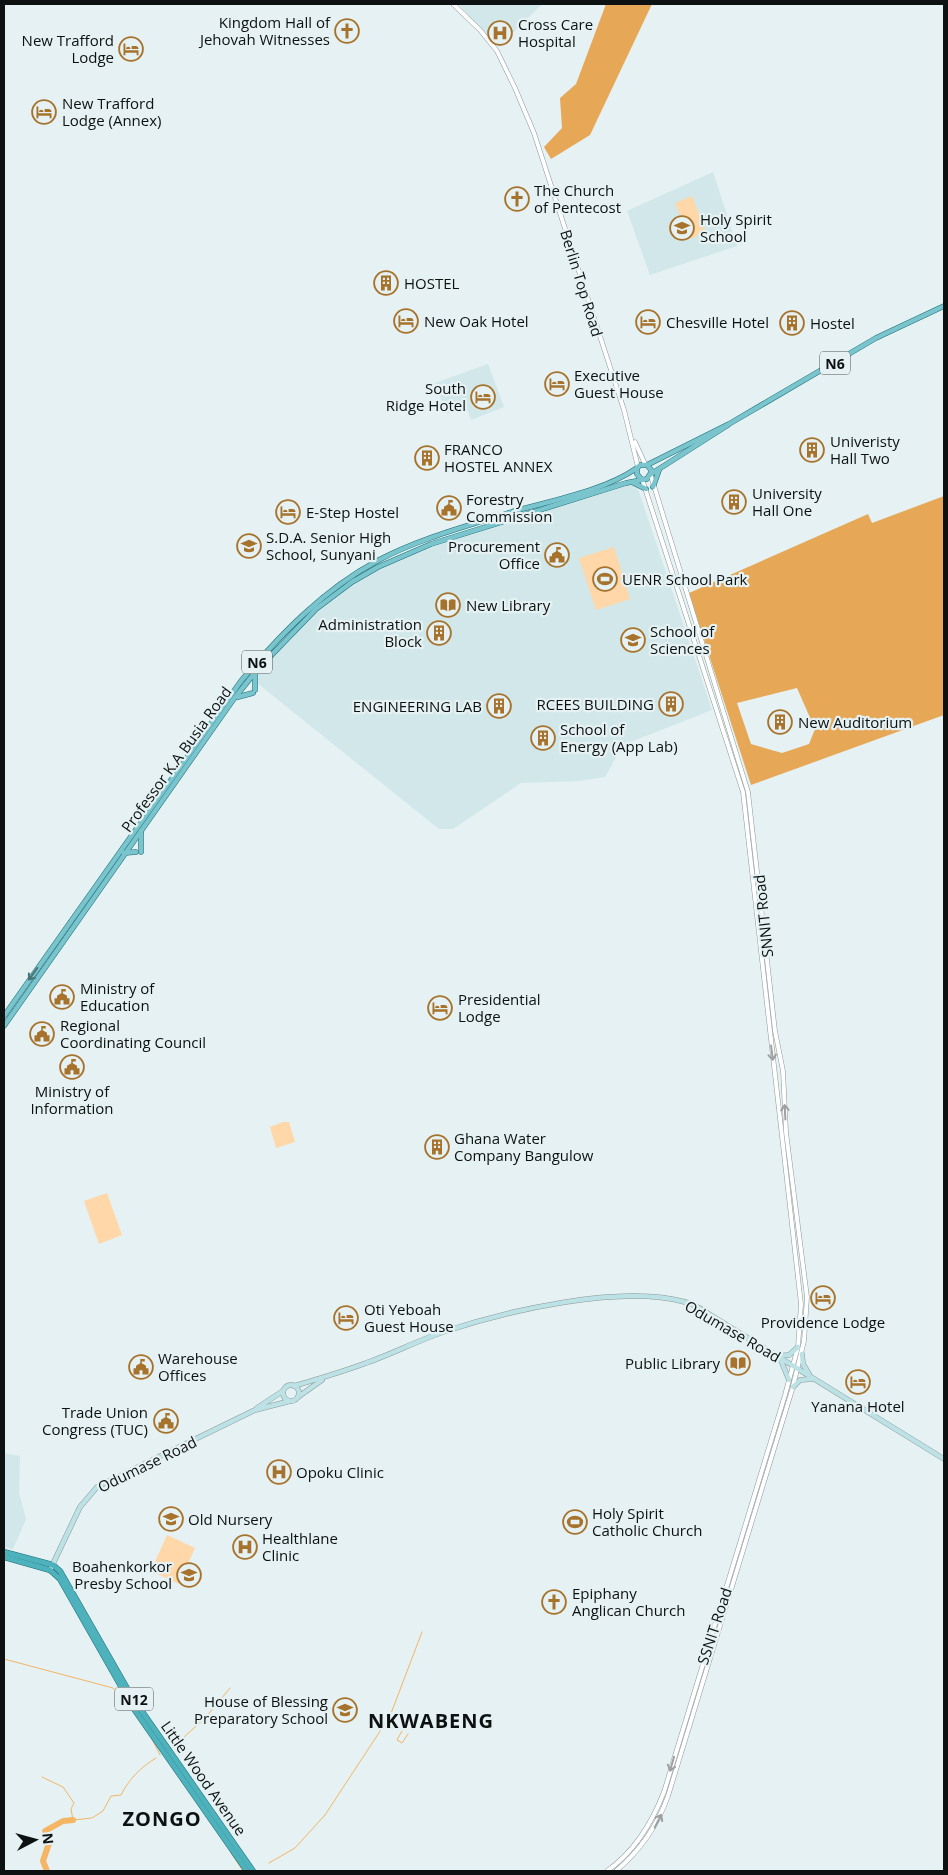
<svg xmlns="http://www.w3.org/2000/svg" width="948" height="1875" font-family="'Open Sans',sans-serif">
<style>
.built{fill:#d1e7e9}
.green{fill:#ffd7a8}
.forest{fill:#e6a857;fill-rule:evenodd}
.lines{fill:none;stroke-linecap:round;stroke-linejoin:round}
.stream{stroke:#f4b564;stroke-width:1}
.river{stroke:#f4b564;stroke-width:6}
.tertiary-casing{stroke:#8c9799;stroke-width:5}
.secondary-casing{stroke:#8c9799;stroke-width:5.5}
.primary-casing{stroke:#1a6d76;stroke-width:5.5}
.trunk-casing{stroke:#1a6d76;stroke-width:6}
.tertiary{stroke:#fff;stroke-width:4}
.secondary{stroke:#bce2e6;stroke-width:4.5}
.primary{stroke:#7ac5cd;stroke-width:4.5}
.trunk{stroke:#4eb2bc;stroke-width:5}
.oneway{stroke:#497478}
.oneway2{stroke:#9ea0a0}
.labels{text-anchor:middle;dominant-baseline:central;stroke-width:4.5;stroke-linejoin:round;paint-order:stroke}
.shield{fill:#e5f1f2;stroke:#4e5454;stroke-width:1}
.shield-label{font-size:14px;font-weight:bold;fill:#0d1111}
.poi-label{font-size:15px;fill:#0d1111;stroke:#e5f1f2;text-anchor:start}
.street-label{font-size:15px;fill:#0d1111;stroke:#e5f1f2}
.district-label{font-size:20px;font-weight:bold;letter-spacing:1px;fill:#0d1111;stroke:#e5f1f2}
</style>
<rect width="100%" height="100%" fill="#e5f1f2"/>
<g class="built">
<path d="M 458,4 L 542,4 L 499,47 Z"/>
<path d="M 713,172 L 737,246 L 650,275 L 627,211 Z"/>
<path d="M 488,364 L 504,407 L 471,420 L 466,406 L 447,414 L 435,383 Z"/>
<path d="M 635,480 L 712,710 L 623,745 L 605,777 L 579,781 L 521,783 L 453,829 L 439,829 L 252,679 L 314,614 L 352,582 L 413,552 Z"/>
<path d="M 4,1453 L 20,1456 L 19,1493 L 26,1519 L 13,1549 L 4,1547 Z"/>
</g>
<g class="green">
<path d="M 692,196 L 706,232 L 690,239 L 675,203 Z"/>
<path d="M 614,547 L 630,599 L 596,610 L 579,558 Z"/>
<path d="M 283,1122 L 289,1122 L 295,1142 L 276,1148 L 270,1127 Z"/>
<path d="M 107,1193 L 122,1235 L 99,1244 L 84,1201 Z"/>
<path d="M 167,1535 L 195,1548 L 179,1584 L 151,1571 Z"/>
</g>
<g class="forest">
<path d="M 606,4 L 652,4 L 590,135 L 551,159 L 544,147 L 562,128 L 560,98 L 576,84 Z"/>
<path d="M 944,496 L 944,715 L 751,785 L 689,593 L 868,514 L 872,523 ZM 797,688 L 815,729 L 809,744 L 782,753 L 751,744 L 737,703 Z"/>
</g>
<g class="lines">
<g class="stream">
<path d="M 4,1659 L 113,1688 L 130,1707"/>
<path d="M 402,1731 L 397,1740 L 402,1743 L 408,1734"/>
<path d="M 151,1737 L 160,1755"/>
<path d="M 172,1748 L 206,1717 L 230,1688"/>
<path d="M 42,1777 L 63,1787 L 74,1803 L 71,1809 L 73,1820 L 92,1818 L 103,1811 L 111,1796 L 121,1795 C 129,1779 141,1767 156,1758"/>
<path d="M 231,1853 L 243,1871"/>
<path d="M 269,1863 L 295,1848 L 325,1815 L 390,1716 L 422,1632"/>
</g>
<path class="river" d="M 47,1871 L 43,1861 L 49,1843 L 45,1831 L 63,1821 L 73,1820"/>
<g class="tertiary-casing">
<g id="tertiary">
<path d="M 453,4 L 480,30 L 497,51 L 515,88 L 534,133 L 624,410 L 638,467"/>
<path d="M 635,442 L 645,464"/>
<path d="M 607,1871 C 634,1852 652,1823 664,1792 L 785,1395 L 798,1347 L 801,1304 L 743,792 L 642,479"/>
<path d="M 616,1871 C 641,1850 657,1827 668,1796 L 792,1390 L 804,1341 L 807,1297 L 786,1132 L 783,1071 L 775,1031 L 748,792 L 651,476"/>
</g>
</g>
<g class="secondary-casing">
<g id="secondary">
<path d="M 802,1354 L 803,1364 L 809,1374"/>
<path d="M 778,1356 L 789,1355 L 798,1347"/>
<path d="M 780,1358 L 789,1380"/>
<circle cx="291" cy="1393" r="8"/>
<path d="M 294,1386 C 318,1379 342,1372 366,1363 C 392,1354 417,1341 443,1332 C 506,1311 621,1284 685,1302 C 694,1304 701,1309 709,1314 L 944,1459"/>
<path d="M 793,1387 L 800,1380 L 811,1379"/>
<path d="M 298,1397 L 322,1380"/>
<path d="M 257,1408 L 283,1391"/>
<path d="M 50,1570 L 80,1507 L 97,1487 L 255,1410 L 290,1401"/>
</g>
</g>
<g class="primary-casing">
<g id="primary">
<path d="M 647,465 L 729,424 L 876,338 L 944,306"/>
<path d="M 651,474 L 728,425"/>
<path d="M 632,482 L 646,489"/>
<path d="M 653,487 L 659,470"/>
<path d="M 255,690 L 255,674"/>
<path d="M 238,697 L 253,693"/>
<path d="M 141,852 L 141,831"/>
<path d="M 124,853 L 136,852"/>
<path d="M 4,1016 L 241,681 C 280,635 323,590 377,561 C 418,539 464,527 508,513 C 549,501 602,492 637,468"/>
<path d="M 4,1026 L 233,700 L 257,670 L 316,609 L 352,582 L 378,567 L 431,544 L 626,483 L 647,479 L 652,471 L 647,465 L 640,465 L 637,468 L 637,474 L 641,479"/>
</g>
</g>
<g class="trunk-casing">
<g id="trunk">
<path d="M 4,1552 L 53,1565 L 60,1571 L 132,1697 L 253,1871"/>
<path d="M 4,1557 L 50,1570 L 60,1579 L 134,1709 L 247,1871"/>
</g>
</g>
<use href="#tertiary" class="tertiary"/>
<use href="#secondary" class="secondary"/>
<use href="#primary" class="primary"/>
<use href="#trunk" class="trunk"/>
</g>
<defs><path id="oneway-shaft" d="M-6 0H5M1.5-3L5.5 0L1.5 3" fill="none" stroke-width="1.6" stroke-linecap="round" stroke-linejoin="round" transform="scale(1.25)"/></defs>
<use class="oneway" href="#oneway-shaft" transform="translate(33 974) rotate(125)"/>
<g class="oneway2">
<use href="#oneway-shaft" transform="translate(772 1053) rotate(83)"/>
<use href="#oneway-shaft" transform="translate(785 1112) rotate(-93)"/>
<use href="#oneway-shaft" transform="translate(672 1764) rotate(106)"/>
<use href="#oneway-shaft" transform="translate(658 1821) rotate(-63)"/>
</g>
<defs>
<g id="church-ring" transform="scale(1.25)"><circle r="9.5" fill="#e5f1f2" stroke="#a7732c" stroke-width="1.5"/><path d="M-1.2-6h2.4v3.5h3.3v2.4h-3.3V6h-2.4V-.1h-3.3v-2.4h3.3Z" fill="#a7732c"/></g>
<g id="hospital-ring" transform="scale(1.25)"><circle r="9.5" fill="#e5f1f2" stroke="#a7732c" stroke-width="1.5"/><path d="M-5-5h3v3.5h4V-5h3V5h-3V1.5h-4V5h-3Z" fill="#a7732c"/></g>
<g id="hotel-ring" transform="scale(1.25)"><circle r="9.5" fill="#e5f1f2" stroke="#a7732c" stroke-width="1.5"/><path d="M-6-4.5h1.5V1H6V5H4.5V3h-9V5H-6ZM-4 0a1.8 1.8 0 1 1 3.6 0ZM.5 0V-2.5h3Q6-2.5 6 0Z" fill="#a7732c"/></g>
<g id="school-ring" transform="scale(1.25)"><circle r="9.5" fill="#e5f1f2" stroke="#a7732c" stroke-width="1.5"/><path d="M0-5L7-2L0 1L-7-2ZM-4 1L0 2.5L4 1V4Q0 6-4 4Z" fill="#a7732c"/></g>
<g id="building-ring" transform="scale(1.25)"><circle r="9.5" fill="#e5f1f2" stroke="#a7732c" stroke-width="1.5"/><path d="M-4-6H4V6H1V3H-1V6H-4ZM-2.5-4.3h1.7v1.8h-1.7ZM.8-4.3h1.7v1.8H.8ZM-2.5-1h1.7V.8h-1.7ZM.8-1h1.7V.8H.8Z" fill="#a7732c"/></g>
<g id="civic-ring" transform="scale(1.25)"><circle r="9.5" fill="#e5f1f2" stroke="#a7732c" stroke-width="1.5"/><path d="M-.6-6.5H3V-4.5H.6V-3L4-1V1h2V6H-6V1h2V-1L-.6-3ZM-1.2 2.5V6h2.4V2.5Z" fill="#a7732c"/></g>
<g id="stadium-ring" transform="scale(1.25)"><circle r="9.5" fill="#e5f1f2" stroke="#a7732c" stroke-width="1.5"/><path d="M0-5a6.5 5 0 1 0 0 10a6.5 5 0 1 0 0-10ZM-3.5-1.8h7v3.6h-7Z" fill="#a7732c"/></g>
<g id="library-ring" transform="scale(1.25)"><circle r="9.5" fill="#e5f1f2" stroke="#a7732c" stroke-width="1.5"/><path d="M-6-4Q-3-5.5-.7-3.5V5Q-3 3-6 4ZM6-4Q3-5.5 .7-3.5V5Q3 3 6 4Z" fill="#a7732c"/></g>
<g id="university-ring" transform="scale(1.25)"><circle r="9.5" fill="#e5f1f2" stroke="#a7732c" stroke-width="1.5"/><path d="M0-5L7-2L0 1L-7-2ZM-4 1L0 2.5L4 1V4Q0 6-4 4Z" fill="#a7732c"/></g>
</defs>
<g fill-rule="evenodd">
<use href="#church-ring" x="347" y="31"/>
<use href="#hospital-ring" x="500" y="33"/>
<use href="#hotel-ring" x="131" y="49"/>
<use href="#hotel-ring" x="44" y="112"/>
<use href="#church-ring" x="517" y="199"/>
<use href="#school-ring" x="682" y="228"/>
<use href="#building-ring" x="386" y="283"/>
<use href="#hotel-ring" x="406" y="321"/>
<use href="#hotel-ring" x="648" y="322"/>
<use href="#building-ring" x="792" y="323"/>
<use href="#hotel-ring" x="557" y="384"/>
<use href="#hotel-ring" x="483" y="397"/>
<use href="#building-ring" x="812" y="450"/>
<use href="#building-ring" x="427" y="458"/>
<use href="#building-ring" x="734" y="502"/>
<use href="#civic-ring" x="449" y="508"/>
<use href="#hotel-ring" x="288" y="512"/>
<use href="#school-ring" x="249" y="546"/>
<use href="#civic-ring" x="557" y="555"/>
<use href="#stadium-ring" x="605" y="579"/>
<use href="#library-ring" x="448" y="605"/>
<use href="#building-ring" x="439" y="633"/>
<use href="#university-ring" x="633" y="640"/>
<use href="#building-ring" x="671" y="704"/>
<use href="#building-ring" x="499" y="706"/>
<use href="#building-ring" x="780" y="722"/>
<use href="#building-ring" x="543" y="738"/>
<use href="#civic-ring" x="62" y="997"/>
<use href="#hotel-ring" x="440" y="1008"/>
<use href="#civic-ring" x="42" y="1034"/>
<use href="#civic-ring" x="72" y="1067"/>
<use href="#building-ring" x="437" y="1147"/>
<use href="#hotel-ring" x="823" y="1298"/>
<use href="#hotel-ring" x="346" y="1318"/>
<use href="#library-ring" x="738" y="1363"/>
<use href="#civic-ring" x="141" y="1367"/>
<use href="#hotel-ring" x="858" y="1382"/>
<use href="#civic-ring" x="166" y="1421"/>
<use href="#hospital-ring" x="279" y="1472"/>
<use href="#school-ring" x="171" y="1519"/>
<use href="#stadium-ring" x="575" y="1522"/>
<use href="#hospital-ring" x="245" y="1547"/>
<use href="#school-ring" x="189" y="1575"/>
<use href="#church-ring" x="554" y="1602"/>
<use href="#school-ring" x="345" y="1710"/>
</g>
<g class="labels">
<g class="shield">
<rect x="820" y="351.5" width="30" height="23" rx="4"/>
<rect x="242" y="650.5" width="30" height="23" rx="4"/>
<rect x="115" y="1687.5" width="38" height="23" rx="4"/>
</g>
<g class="shield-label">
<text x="835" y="363">N6</text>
<text x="257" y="662">N6</text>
<text x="134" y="1699">N12</text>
</g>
<g class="poi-label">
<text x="330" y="22" text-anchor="end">Kingdom Hall of<tspan x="330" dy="17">Jehovah Witnesses</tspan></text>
<text x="518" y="24">Cross Care<tspan x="518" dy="17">Hospital</tspan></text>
<text x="114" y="40" text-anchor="end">New Trafford<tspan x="114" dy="17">Lodge</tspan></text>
<text x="62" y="103">New Trafford<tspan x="62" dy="17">Lodge (Annex)</tspan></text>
<text x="534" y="190">The Church<tspan x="534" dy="17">of Pentecost</tspan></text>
<text x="700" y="219">Holy Spirit<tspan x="700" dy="17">School</tspan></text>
<text x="404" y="283">HOSTEL</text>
<text x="424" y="321">New Oak Hotel</text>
<text x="666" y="322">Chesville Hotel</text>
<text x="810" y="323">Hostel</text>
<text x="574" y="375">Executive<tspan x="574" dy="17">Guest House</tspan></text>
<text x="466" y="388" text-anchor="end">South<tspan x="466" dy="17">Ridge Hotel</tspan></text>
<text x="830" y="441">Univeristy<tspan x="830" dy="17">Hall Two</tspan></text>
<text x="444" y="449">FRANCO<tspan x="444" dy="17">HOSTEL ANNEX</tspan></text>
<text x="752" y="493">University<tspan x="752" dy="17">Hall One</tspan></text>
<text x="466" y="499">Forestry<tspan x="466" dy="17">Commission</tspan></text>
<text x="306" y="512">E-Step Hostel</text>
<text x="266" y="537">S.D.A. Senior High<tspan x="266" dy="17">School, Sunyani</tspan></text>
<text x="540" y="546" text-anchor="end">Procurement<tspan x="540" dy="17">Office</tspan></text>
<text x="622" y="579">UENR School Park</text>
<text x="466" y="605">New Library</text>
<text x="422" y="624" text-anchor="end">Administration<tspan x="422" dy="17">Block</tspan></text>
<text x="650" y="631">School of<tspan x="650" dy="17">Sciences</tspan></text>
<text x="654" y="704" text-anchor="end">RCEES BUILDING</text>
<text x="482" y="706" text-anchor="end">ENGINEERING LAB</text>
<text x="798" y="722">New Auditorium</text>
<text x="560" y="729">School of<tspan x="560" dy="17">Energy (App Lab)</tspan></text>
<text x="80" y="988">Ministry of<tspan x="80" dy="17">Education</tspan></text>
<text x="458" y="999">Presidential<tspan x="458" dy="17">Lodge</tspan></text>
<text x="60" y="1025">Regional<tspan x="60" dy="17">Coordinating Council</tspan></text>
<text x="72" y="1091" text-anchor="middle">Ministry of<tspan x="72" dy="17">Information</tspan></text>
<text x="454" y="1138">Ghana Water<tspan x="454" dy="17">Company Bangulow</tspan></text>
<text x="364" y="1309">Oti Yeboah<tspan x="364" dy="17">Guest House</tspan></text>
<text x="823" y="1322" text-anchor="middle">Providence Lodge</text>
<text x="158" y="1358">Warehouse<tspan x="158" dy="17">Offices</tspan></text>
<text x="720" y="1363" text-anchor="end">Public Library</text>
<text x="858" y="1406" text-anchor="middle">Yanana Hotel</text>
<text x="148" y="1412" text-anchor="end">Trade Union<tspan x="148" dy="17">Congress (TUC)</tspan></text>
<text x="296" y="1472">Opoku Clinic</text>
<text x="592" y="1513">Holy Spirit<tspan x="592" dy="17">Catholic Church</tspan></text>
<text x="188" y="1519">Old Nursery</text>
<text x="262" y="1538">Healthlane<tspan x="262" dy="17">Clinic</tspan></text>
<text x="172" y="1566" text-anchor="end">Boahenkorkor<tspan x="172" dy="17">Presby School</tspan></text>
<text x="572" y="1593">Epiphany<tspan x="572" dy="17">Anglican Church</tspan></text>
<text x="328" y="1701" text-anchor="end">House of Blessing<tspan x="328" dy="17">Preparatory School</tspan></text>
</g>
<g class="street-label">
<text transform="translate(582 283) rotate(73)">Berlin Top Road</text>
<text transform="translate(176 759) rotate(-54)">Professor K.A Busia Road</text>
<text transform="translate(763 916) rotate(-96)">SNNIT Road</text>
<text transform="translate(733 1331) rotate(30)">Odumase Road</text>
<text transform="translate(147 1464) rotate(-26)">Odumase Road</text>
<text transform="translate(714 1626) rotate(-72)">SSNIT Road</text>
<text transform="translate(204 1778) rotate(55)">Little Wood Avenue</text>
</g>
<g class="district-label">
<text x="431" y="1720">NKWABENG</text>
<text x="162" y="1818">ZONGO</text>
</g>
</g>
<rect width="948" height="1875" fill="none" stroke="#0d1111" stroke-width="10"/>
<g transform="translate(35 1840) rotate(84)" stroke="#e5f1f2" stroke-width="4" paint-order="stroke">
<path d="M0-4L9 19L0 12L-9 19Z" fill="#0d1111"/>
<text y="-8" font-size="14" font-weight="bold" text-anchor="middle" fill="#0d1111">N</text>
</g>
</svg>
